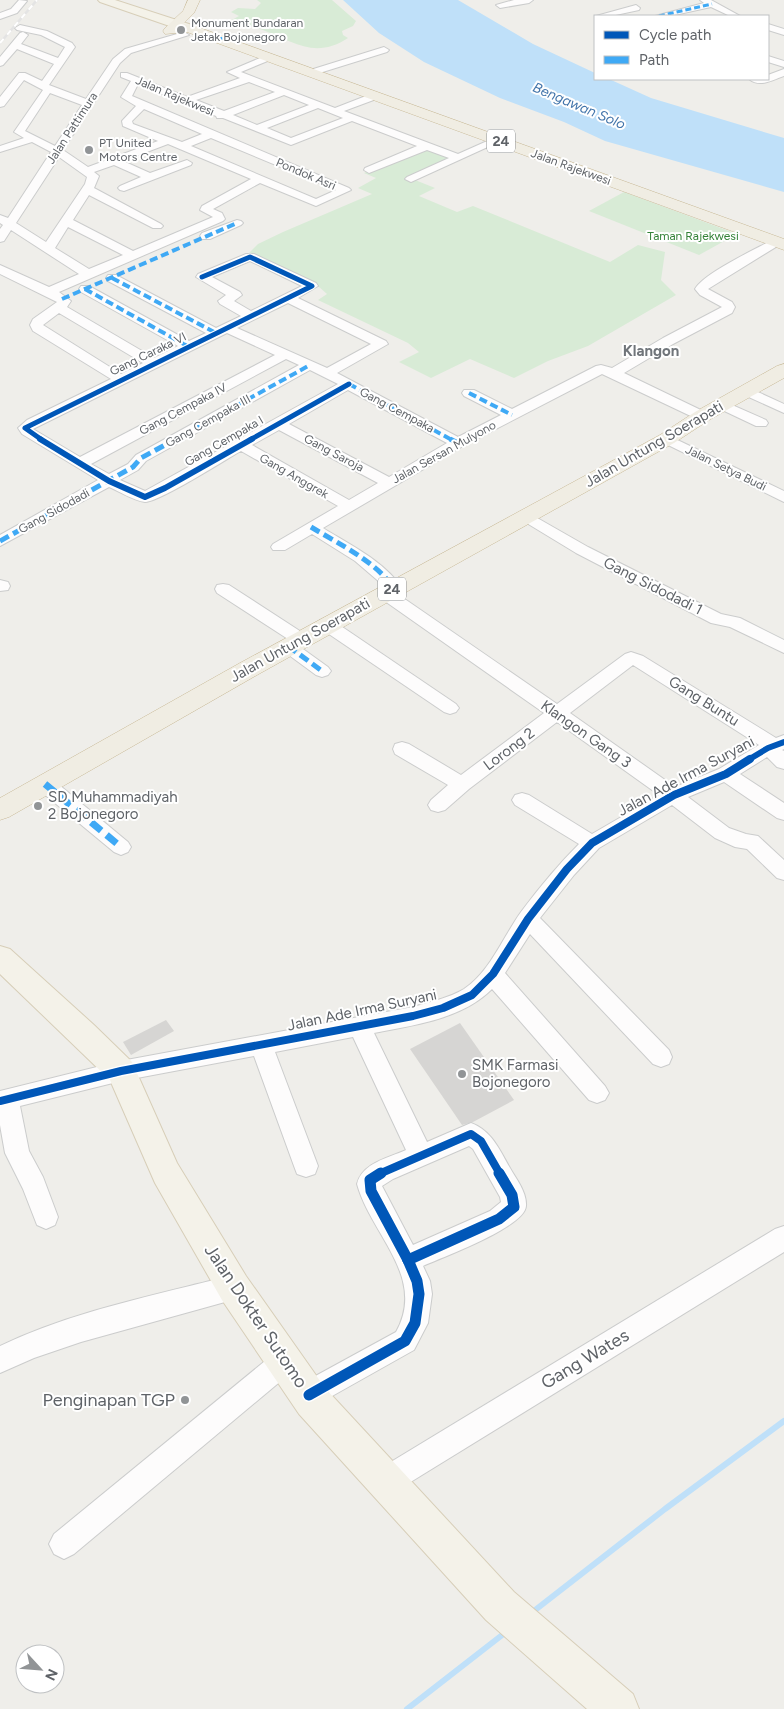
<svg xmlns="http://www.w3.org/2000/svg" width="784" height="1709" font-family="Figtree,sans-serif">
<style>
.green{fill:#d8ebd6}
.water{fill:#bfe0f9}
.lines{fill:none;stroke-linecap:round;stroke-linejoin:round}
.stream{stroke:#bfe0f9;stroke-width:6}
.building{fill:#d6d5d3}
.minor-casing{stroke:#cbcccc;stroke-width:2}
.major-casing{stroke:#d7ceb8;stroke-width:2}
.highway-casing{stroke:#c8b996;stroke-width:1}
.minor{fill:#fdfcfc;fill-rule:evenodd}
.major{fill:#f4f2e9;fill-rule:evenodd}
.highway{fill:#f0ede3;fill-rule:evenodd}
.rail-casing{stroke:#e4e4e4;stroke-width:2.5}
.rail{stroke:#fff;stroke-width:2;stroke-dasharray:5.5;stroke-linecap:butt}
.quiet-far3{stroke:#3fa9f5;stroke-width:3;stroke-dasharray:6 3;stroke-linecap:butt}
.quiet-far2{stroke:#3fa9f5;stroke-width:4;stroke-dasharray:8 4;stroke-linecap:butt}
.quiet-far1{stroke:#3fa9f5;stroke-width:5;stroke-dasharray:10 5;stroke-linecap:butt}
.quiet{stroke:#3fa9f5;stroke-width:7;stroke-dasharray:13 7;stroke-linecap:butt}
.cycleway-far3-casing{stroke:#fff;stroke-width:7}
.cycleway-far2-casing{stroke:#fff;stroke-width:9}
.cycleway-far1-casing{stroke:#fff;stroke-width:11}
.cycleway-casing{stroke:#fff;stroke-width:14}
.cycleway-far3{stroke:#0057b8;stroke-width:5}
.cycleway-far2{stroke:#0057b8;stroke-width:6}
.cycleway-far1{stroke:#0057b8;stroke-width:8}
.cycleway{stroke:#0057b8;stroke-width:11}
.poi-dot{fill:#919496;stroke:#fff;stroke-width:2}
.labels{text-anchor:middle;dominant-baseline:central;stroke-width:4;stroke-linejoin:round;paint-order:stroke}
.far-poi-label{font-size:12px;fill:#5f6368;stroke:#fff;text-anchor:start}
.far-street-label{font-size:12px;fill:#5f6368;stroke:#fff}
.far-park-label{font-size:12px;fill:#348238;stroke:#fff}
.far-water-label{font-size:14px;font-style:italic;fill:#4174aa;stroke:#fff}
.shield{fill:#fff;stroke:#8f9295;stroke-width:1}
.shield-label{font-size:14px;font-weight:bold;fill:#5f6368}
.far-quarter-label{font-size:15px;font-weight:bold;fill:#70757a;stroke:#fff}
.street-label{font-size:15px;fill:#5f6368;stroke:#fff}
.poi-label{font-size:15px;fill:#5f6368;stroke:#fff;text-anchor:start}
.near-street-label{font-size:18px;fill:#5f6368;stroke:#fff}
.near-poi-label{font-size:18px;fill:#5f6368;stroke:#fff;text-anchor:end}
</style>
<rect width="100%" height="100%" fill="#efeeea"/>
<g class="green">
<path d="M 257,0 L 332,0 L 356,21 L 353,26 L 342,31 L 343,35 L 348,38 C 315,60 292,41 263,30 C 252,26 240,24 228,22 L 239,16 L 231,12 L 238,8 L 255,9 L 261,3 Z"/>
<path d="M 427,147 L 452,158 L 415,180 L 435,188 L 419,196 L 457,212 L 473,206 L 610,262 L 638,245 L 665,252 L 661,280 L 676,295 L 588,346 L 548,361 L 514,378 L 470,359 L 431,378 L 399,362 L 419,352 L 408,343 L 318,300 L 327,294 L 318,286 L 248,254 L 258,244 L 283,232 L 372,194 L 358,188 L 376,178 L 364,173 Z"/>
<path d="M 624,192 L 737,234 L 699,255 L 589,211 Z"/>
</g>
<path class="water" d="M 343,0 L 458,0 L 533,44 L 595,73 L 595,79 L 609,79 L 651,98 L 784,138 L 784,192 L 605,141 L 564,122 L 500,98 L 424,62 L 379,33 Z"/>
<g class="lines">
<g class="stream">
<path d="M 530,1614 L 665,1509 L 784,1421"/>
<path d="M 407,1709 L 506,1632"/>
</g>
</g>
<g class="building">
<path d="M 166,1020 L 174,1031 L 131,1055 L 123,1042 Z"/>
<path d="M 460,1023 L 514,1100 L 473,1122 L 462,1125 L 410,1049 Z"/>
</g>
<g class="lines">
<g class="minor-casing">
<g id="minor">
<path d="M 19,0 L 27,1 L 17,13 L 0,19 L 0,13 L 11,9 Z"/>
<path d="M 514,0 L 533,0 L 529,3 L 500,8 L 496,5 Z"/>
<path d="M 700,0 L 711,0 L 740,16 L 730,16 L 711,7 L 670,16 L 655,16 L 704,3 Z"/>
<path d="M 636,5 L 640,8 L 639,10 L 611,16 L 596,16 Z"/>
<path d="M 768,24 L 784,29 L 784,35 L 768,30 Z"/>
<path d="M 20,25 L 47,31 L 72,43 L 75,47 L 49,85 L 86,99 L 113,59 L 125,49 L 184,32 L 189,35 L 131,53 L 120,63 L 63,150 L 88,167 L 158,141 L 123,126 L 122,121 L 136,106 L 121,97 L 131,81 L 121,77 L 121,73 L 127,73 L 187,97 L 240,78 L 227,72 L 267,55 L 272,58 L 270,60 L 241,72 L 335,108 L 371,94 L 379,94 L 379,98 L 344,111 L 458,154 L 494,138 L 502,138 L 503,140 L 411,182 L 405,179 L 407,177 L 449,158 L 427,150 L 369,173 L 364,170 L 365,168 L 417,146 L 352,121 L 291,145 L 223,118 L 217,118 L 216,116 L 138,84 L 132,96 L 349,188 L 351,190 L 316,206 L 260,183 L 213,209 L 222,213 L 225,219 L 223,221 L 59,292 L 71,301 L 67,307 L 154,358 L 178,346 L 81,292 L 79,289 L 81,286 L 89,286 L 189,341 L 206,333 L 108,281 L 106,278 L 108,275 L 116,275 L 216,328 L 241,316 L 220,304 L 218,301 L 226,295 L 196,277 L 198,274 L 246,254 L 254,254 L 316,283 L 318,286 L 298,298 L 386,341 L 388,344 L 337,373 L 458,437 L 501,415 L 464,396 L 462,393 L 464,390 L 474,390 L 512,409 L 596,366 L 601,365 L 612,368 L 663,338 L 722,307 L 700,295 L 695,289 C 704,273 756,249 774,239 L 782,239 L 784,242 L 708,289 L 732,302 L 735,307 L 732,313 L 673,344 L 624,373 L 707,413 L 709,416 L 707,419 L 697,419 L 602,374 L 463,446 L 323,528 C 350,545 384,561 402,588 L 400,592 L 396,593 L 557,704 L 625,654 L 631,652 L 643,656 L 776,738 L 784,735 L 784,749 L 782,750 L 784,751 L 784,769 L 777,767 L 767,757 L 740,774 L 784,803 L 784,820 L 777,818 L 724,782 L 688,797 L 729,828 L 746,834 L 758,836 L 784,860 L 784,880 L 777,878 L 747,849 L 735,847 L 715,838 L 672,805 L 599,848 L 574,875 L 540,918 L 669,1050 L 672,1057 L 669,1064 L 661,1067 L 653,1064 L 530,934 L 505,973 L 605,1086 L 609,1093 L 605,1100 L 597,1103 L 589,1100 L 492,989 C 462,1019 415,1025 374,1033 L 427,1142 L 471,1123 C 492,1131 499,1149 510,1168 C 516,1179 527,1192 526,1206 C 525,1227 443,1257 423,1266 L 430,1281 L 432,1294 L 428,1323 L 414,1350 L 309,1409 L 299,1405 L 295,1395 L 299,1385 L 396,1332 C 427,1277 371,1235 357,1184 C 362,1163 388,1158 406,1150 L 353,1037 L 275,1052 L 318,1166 L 315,1174 L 306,1177 L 297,1174 L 294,1166 L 254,1056 L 121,1081 L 20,1106 L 29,1151 L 43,1177 L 58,1217 L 55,1225 L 46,1229 L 37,1225 L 23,1189 L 5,1153 L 0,1125 L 0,1091 L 121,1061 L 413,1007 C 430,1002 449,998 464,989 C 490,972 503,937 521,912 C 539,888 558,865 579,844 L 515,805 L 512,800 L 515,795 L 522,793 L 529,795 L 592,834 L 659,795 L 557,722 L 469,789 L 445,810 L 438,812 L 431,810 L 428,805 L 431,800 L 448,785 L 395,754 L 393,749 L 395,744 L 402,742 L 409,744 L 461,775 L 544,713 L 379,597 L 377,593 L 379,589 L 386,588 L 383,585 L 355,561 L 312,534 L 285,550 L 273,550 L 271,547 L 273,544 L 338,506 L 241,451 C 225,460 159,502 145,502 C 134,501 119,491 109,487 L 0,546 L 0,535 L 98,480 L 22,434 L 18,428 L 27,420 L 111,379 L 33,331 L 30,325 L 33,319 L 57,302 L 0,274 L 0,265 L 49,287 L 79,274 L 11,230 L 4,241 L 0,242 L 0,229 L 3,225 L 0,223 L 0,215 L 8,218 L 51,152 L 32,142 L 0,152 L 0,146 L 24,138 L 14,132 L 43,90 L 24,80 L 4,106 L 0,107 L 0,97 L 19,73 L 25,73 L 42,81 L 54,64 L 17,49 L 3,65 L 0,66 L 0,57 L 20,33 L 23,32 L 28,35 L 21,44 L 58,58 L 65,47 L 41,35 L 17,30 L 15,28 ZM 249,82 L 275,92 L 224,111 L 196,100 ZM 50,93 L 82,105 L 55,146 L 25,131 ZM 284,95 L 309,105 L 257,125 L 233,115 ZM 318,108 L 343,118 L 291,138 L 267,128 ZM 144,109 L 202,134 L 182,142 L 133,124 L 132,121 ZM 211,138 L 336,190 L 316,199 L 191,146 ZM 168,144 L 251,179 L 202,206 L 200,210 L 213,217 L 133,251 L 73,220 L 89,195 L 153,228 L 161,228 L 163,226 L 161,224 L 94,188 L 99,176 L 94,172 L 114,165 L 141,177 L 120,186 L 118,188 L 120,190 L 124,191 L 191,165 L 192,163 L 187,160 L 150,173 L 123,161 ZM 59,157 L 87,177 L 85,184 L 46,242 L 16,223 ZM 68,227 L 123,255 L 89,269 L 55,248 ZM 250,261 L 302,286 L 251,311 L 234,301 L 242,295 L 240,292 L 212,277 ZM 288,303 L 371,344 L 327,368 L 237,328 ZM 59,313 L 143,363 L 121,374 L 43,325 ZM 227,333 L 275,355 L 80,457 L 33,429 ZM 286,359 L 299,365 L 136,455 L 128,464 L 109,474 L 91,464 ZM 310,370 L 338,384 L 145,491 L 120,480 L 138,470 L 146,461 ZM 348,390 L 447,443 L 389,477 L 289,424 ZM 279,430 L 378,483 L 349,500 L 252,445 ZM 633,665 L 759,745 L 719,769 L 675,787 L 570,713 ZM 469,1146 L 473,1149 L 500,1197 L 501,1202 L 490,1211 L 413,1245 L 382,1186 L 393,1179 Z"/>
<path d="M 384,47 L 389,50 L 387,52 L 313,75 L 310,76 L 305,73 L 307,71 Z"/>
<path d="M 768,56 L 784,61 L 784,67 L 768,62 Z"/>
<path d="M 784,69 L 784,76 C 772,80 760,88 749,79 L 768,79 L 768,75 Z"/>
<path d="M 237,220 L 241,221 L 243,223 L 241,225 L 210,239 L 202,239 L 200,236 L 202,233 Z"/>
<path d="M 747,387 L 784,404 L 784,413 L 742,394 L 740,391 Z"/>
<path d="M 723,401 L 766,420 L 768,423 L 766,426 L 756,426 L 718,408 L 716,405 Z"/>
<path d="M 667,435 L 784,491 L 784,502 L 662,442 L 660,439 L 662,436 Z"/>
<path d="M 525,511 L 588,547 L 721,614 L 740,618 L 784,640 L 784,653 L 730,627 L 711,623 L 576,553 L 520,519 L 517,516 L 520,513 Z"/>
<path d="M 0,580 L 8,582 L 10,586 L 8,590 L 0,591 Z"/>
<path d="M 223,584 L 229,585 L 306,635 L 309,639 L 306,643 L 296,644 L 328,667 L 331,671 L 328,675 L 322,677 L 316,675 L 282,650 L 279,646 L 282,642 L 291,641 L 217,593 L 215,589 L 217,585 Z"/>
<path d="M 326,619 L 332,620 L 456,704 L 459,708 L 456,712 L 450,714 L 444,712 L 320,628 L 318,624 L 320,620 Z"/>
<path d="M 45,777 L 52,779 L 128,842 L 131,847 L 128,852 L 121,855 L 114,852 L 38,789 L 35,784 L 38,779 Z"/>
<path d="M 784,1226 L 784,1252 L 396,1491 L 386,1495 L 376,1491 L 372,1481 L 376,1471 L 775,1229 Z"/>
<path d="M 234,1275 L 243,1279 L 247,1288 L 243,1297 L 81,1342 L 34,1358 L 0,1373 L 0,1346 C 73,1311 156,1295 234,1275 Z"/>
<path d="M 285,1348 L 294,1352 L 298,1361 L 294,1370 L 74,1554 L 64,1559 L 54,1554 L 49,1544 L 54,1534 L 276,1352 Z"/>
</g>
</g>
<g class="major-casing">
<g id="major">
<path d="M 98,0 L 115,0 L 192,25 L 194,28 L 192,31 L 184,31 L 100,2 Z"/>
<path d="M 0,946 L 10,949 L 94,1025 L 132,1062 L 177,1163 L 246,1276 L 325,1388 L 514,1592 L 633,1694 L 639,1709 L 587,1709 L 486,1620 L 299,1414 L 222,1300 L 155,1183 L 110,1080 L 0,974 Z"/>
</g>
</g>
<g class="highway-casing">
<g id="highway">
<path d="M 188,0 L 200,0 L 194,13 L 183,24 L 192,25 L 784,239 L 784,250 L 187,32 L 165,34 L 163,31 L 165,28 L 183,11 Z"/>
<path d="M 784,364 L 784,378 L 709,420 L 674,443 L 257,675 L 9,817 L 0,820 L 0,798 L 240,663 L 660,435 L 695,412 L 777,366 Z"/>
</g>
</g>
<use href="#minor" class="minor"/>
<use href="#major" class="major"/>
<use href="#highway" class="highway"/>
<g class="rail-casing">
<path id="rail" d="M 0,43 L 37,0"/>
</g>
<use href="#rail" class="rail"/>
<g class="quiet-far3">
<path d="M 659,16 L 712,4"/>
<path d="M 217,40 L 226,37"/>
</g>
<g class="quiet-far2">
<path d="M 112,278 L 216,333"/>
<path d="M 85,289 L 189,347"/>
<path d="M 62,299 L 237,223"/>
<path d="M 349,384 L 452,440"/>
<path d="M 469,393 L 512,415"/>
<path d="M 174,440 L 310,365"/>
</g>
<g class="quiet-far1">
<path d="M 450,439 L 458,443"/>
<path d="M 311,527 C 339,544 375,561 394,588"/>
<path d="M 0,541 L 133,467 L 141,458 L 176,439"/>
<path d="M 288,646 L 322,671"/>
</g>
<path class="quiet" d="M 45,784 L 121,847"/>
<g class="cycleway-far3-casing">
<g id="cycleway-far3">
<path d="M 42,440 L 25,428 L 312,286 L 250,257 L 202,277"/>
<path d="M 250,440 L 349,384"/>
</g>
</g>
<g class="cycleway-far2-casing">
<g id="cycleway-far2">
<path d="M 40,439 L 109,481 L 145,497 L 165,488 L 252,439"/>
<path d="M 748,760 L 768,748 L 784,742"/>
</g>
</g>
<g class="cycleway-far1-casing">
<g id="cycleway-far1">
<path d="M 0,1101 L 121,1071 L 413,1016 L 443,1008 L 472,995 L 493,974 L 528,919 L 567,869 L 592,843 L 674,795 L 726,774 L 750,759"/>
<path d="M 379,1174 L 471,1134 L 481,1141 L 500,1174"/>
</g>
</g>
<g class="cycleway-casing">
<g id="cycleway">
<path d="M 381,1173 L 370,1180 L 371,1191 L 408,1260"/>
<path d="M 408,1260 L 499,1219 L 514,1207 L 512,1195 L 499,1173"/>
<path d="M 309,1395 L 405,1341 L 415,1323 L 419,1294 L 417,1281 L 408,1260"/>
</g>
</g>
<use href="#cycleway-far3" class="cycleway-far3"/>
<use href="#cycleway-far2" class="cycleway-far2"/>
<use href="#cycleway-far1" class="cycleway-far1"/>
<use href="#cycleway" class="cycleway"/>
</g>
<g class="poi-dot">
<circle cx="181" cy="30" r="5"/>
<circle cx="89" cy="150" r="5"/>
<circle cx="38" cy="806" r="5"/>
<circle cx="462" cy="1074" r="5"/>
<circle cx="185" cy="1400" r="5"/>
</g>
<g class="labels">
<g class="far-poi-label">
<text x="191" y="23">Monument Bundaran<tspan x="191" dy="14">Jetak Bojonegoro</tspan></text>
<text x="99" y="143">PT United<tspan x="99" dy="14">Motors Centre</tspan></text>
</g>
<g class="far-street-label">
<text transform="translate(175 96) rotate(23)">Jalan Rajekwesi</text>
<text transform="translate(72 128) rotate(-57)">Jalan Pattimura</text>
<text transform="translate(571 167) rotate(20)">Jalan Rajekwesi</text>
<text transform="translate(306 174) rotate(23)">Pondok Asri</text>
<text transform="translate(148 354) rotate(-26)">Gang Caraka VI</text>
<text transform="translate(183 409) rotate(-28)">Gang Cempaka IV</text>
<text transform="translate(397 410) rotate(28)">Gang Cempaka</text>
<text transform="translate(208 421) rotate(-29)">Gang Cempaka III</text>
<text transform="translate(224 441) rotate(-30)">Gang Cempaka I</text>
<text transform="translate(444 452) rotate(-29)">Jalan Sersan Mulyono</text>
<text transform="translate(334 453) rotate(28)">Gang Saroja</text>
<text transform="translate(726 468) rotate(26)">Jalan Setya Budi</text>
<text transform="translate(294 476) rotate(30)">Gang Anggrek</text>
<text transform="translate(54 511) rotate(-29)">Gang Sidodadi</text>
</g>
<g class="far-park-label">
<text x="693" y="236">Taman Rajekwesi</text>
</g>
<g class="far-water-label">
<text transform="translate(579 106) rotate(23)">Bengawan Solo</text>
</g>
<g class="shield">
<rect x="487" y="129.5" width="28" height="23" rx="4"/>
<rect x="378" y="577.5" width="28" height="23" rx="4"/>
</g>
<g class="shield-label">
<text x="501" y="141">24</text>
<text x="392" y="589">24</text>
</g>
<g class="far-quarter-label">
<text x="651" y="351">Klangon</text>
</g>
<g class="street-label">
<text transform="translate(654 444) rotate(-30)">Jalan Untung Soerapati</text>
<text transform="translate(653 586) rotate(27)">Gang Sidodadi 1</text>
<text transform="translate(300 640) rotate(-29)">Jalan Untung Soerapati</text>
<text transform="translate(704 701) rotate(32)">Gang Buntu</text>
<text transform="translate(586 734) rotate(35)">Klangon Gang 3</text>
<text transform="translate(509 749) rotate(-37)">Lorong 2</text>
<text transform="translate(686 776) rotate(-28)">Jalan Ade Irma Suryani</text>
<text transform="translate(362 1010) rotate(-12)">Jalan Ade Irma Suryani</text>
</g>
<g class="poi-label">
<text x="48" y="797">SD Muhammadiyah<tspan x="48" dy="17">2 Bojonegoro</tspan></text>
<text x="472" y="1065">SMK Farmasi<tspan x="472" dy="17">Bojonegoro</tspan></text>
</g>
<g class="near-street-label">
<text transform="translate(256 1316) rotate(56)">Jalan Dokter Sutomo</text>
<text transform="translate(585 1359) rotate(-31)">Gang Wates</text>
</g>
<g class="near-poi-label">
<text x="175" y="1400">Penginapan TGP</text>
</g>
</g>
<rect x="594" y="15" width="175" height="65" fill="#ffffff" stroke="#bfc1c3"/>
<rect x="604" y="31" width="25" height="8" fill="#0057b8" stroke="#bfc1c3"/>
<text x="639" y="40" font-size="15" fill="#5f6368">Cycle path</text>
<rect x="604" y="56" width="25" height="8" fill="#3fa9f5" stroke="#bfc1c3"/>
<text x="639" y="65" font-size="15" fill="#5f6368">Path</text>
<g transform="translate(40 1669) rotate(116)"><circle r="24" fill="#ffffff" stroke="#bfc1c3"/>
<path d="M0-4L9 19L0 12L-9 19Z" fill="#919496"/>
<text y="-8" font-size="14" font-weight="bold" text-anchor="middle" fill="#5f6368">N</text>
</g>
</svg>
